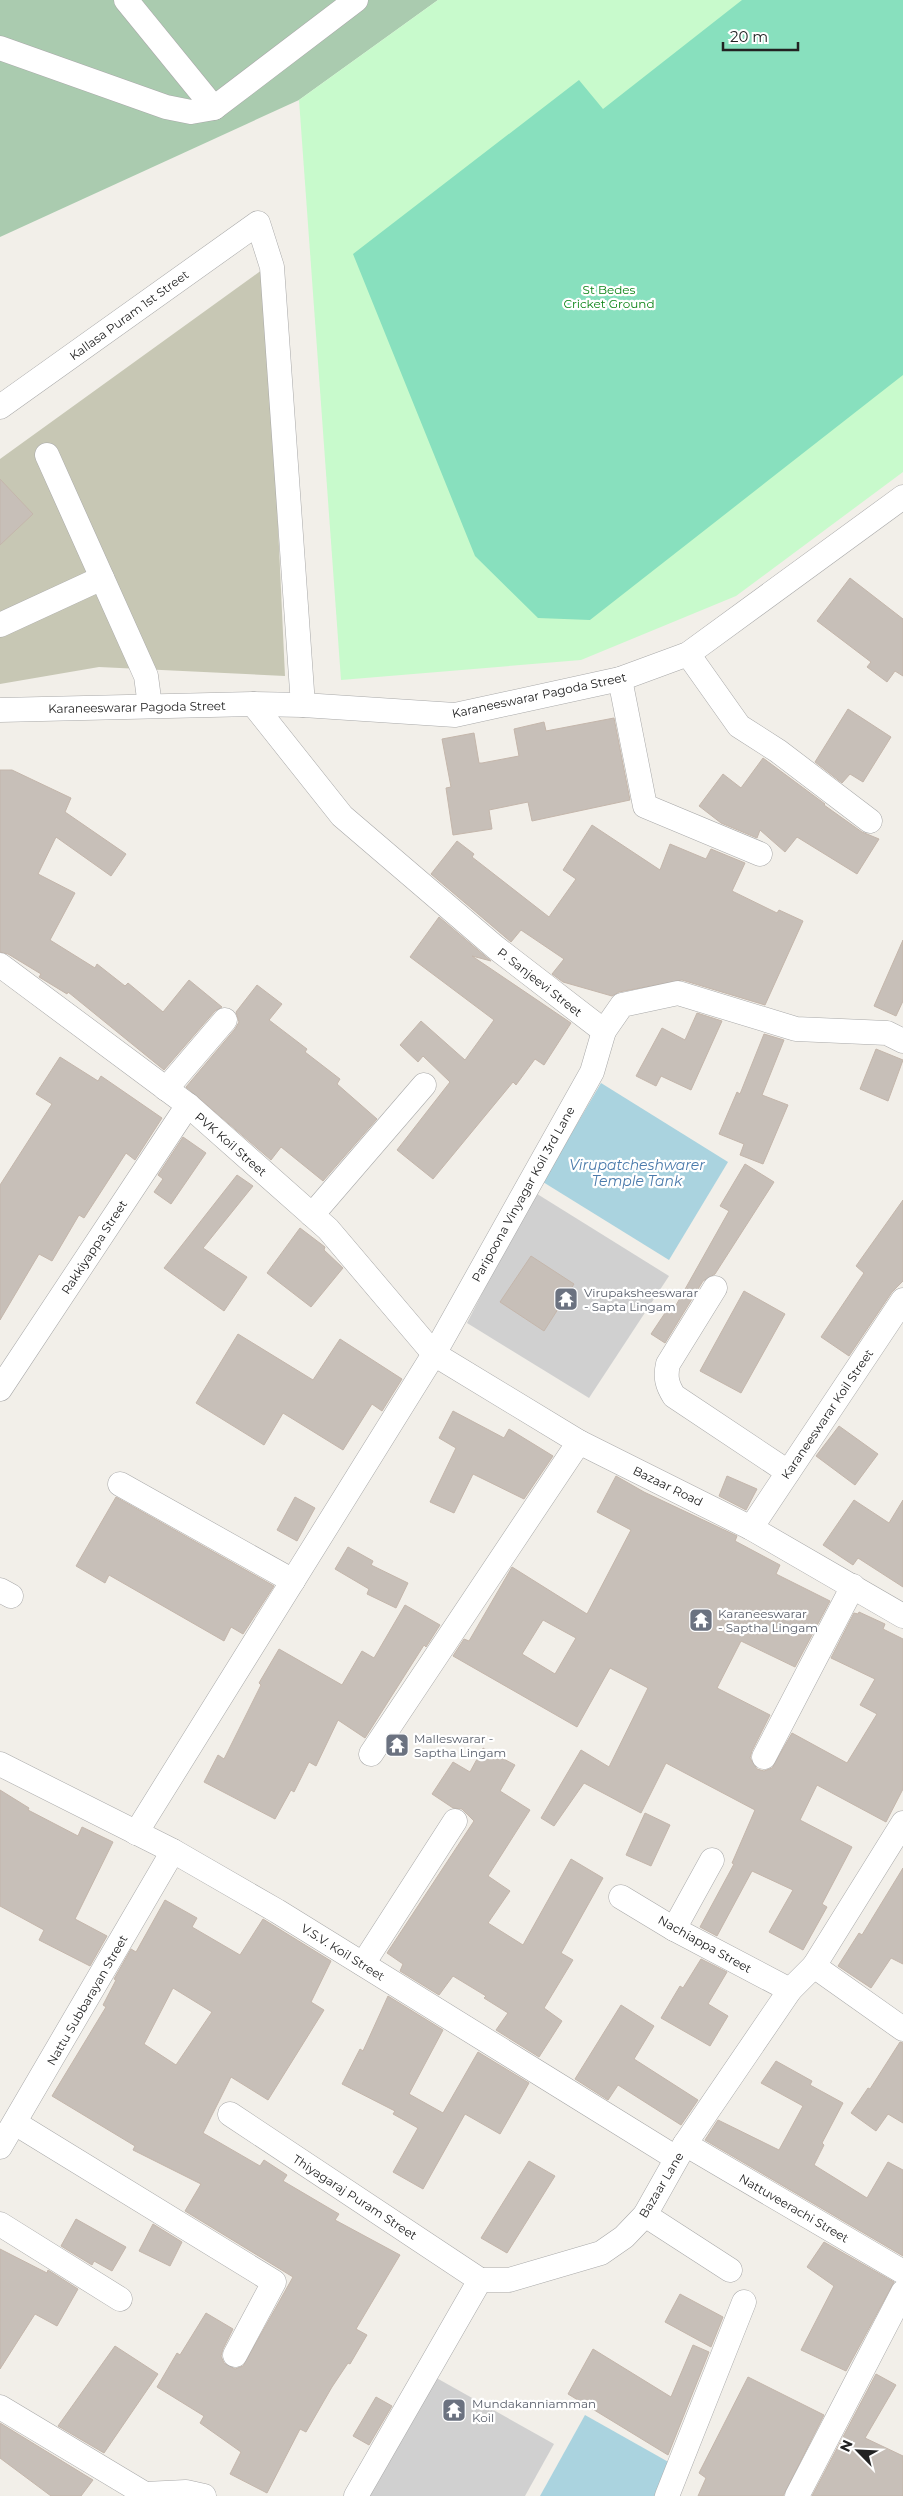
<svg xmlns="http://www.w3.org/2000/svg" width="903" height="2496" font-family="Montserrat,sans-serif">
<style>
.religious{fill:#d0d0d0}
.construction{fill:#c7c7b4}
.cemetery{fill:#aacbaf}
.park{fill:#c8facc}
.pitch{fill:#88e0be}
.water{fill:#aad3df}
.building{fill:#c7bfb8;stroke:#c4b6ab;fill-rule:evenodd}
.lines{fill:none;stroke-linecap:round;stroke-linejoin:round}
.minor-casing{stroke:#a9a9a9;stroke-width:25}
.minor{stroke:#fff;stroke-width:24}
.labels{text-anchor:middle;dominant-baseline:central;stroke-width:4.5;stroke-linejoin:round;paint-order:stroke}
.park-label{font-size:12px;fill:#0c8416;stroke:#fff}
.street-label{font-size:12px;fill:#222;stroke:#fff}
.worship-label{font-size:12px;fill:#5b616d;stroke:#fff;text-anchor:start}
.water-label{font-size:14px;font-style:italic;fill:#4a7aab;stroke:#fff}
</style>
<rect width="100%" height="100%" fill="#f2efe9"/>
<g class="religious">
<path d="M 534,1192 L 669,1276 L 589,1398 L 467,1323 Z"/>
<path d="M 433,2376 L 554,2444 L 525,2496 L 366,2496 Z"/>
</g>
<path class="construction" d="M 266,267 L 285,676 L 99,667 L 0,684 L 0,459 Z"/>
<path class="cemetery" d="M 0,0 L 438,0 L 299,100 L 0,237 Z"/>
<path class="park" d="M 438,0 L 903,0 L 903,472 L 736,596 L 581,660 L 341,680 L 299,100 Z"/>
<path class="pitch" d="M 742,0 L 903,0 L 903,375 L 590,620 L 538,618 L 475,556 L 353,254 L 579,80 L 603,109 Z"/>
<g class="water">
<path d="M 601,1083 L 728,1162 L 669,1260 L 543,1182 Z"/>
<path d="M 585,2415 L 672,2464 L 654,2496 L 540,2496 Z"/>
</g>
<g class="building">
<path d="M 0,479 L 33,514 L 0,545 Z"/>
<path d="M 850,578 L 903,619 L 903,676 L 895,671 L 887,682 L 867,667 L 871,662 L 817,621 Z"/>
<path d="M 848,709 L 891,737 L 863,782 L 850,774 L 842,783 L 815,762 Z"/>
<path d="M 614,718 L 630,800 L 532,821 L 528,802 L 489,810 L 492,829 L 453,835 L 446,788 L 451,787 L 442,739 L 474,733 L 479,763 L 482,763 L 519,756 L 514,729 L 544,722 L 546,731 Z"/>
<path d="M 763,758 L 825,804 L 824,805 L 862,832 L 879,839 L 857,874 L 797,837 L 785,852 L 760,830 L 757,838 L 721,823 L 699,806 L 723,774 L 741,788 Z"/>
<path d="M 0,770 L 12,770 L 71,798 L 65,812 L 126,854 L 111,876 L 56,837 L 38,874 L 75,893 L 50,940 L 95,968 L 97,964 L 125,986 L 128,983 L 163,1012 L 189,980 L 222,1007 L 215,1011 L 164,1070 L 68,992 L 67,994 L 39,977 L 41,974 L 8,954 L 0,952 Z"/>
<path d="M 592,825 L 660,870 L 670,844 L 706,859 L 711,849 L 745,863 L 732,891 L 777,913 L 779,910 L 803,921 L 765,1005 L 682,980 L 619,992 L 612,996 L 563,982 L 552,974 L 564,959 L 521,930 L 511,942 L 431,874 L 457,841 L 474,854 L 472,857 L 549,917 L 576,879 L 563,870 Z"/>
<path d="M 439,917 L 491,961 L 472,956 L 571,1023 L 544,1065 L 535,1059 L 516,1085 L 513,1082 L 433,1179 L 397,1150 L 450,1082 L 423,1056 L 418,1062 L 400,1045 L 421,1021 L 465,1060 L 494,1020 L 410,957 Z"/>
<path d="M 903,940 L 903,1001 L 896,1016 L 874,1006 Z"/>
<path d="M 257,985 L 282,1004 L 269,1020 L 307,1049 L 305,1052 L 340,1079 L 337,1084 L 377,1119 L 323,1181 L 281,1147 L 271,1160 L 186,1087 L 235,1029 L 239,1022 L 236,1012 Z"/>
<path d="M 697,1013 L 722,1021 L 691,1090 L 661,1076 L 656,1086 L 636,1076 L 662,1028 L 685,1040 Z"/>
<path d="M 764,1034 L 784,1040 L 762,1095 L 788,1105 L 763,1164 L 740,1155 L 744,1144 L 719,1134 L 737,1092 L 740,1094 Z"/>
<path d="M 876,1049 L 903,1060 L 888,1101 L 860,1089 Z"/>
<path d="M 60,1057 L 98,1081 L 101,1076 L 162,1118 L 135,1160 L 126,1153 L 84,1218 L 79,1215 L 52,1261 L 39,1254 L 0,1320 L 0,1185 L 52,1104 L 36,1094 Z"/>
<path d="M 183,1137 L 206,1153 L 171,1204 L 154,1192 L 163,1179 L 158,1175 Z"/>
<path d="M 745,1164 L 774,1182 L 715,1274 L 703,1281 L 665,1343 L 651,1334 L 671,1304 L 675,1307 L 729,1211 L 720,1206 Z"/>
<path d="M 237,1175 L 253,1186 L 203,1248 L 247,1277 L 224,1311 L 164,1268 Z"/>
<path d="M 903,1200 L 903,1281 L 892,1292 L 849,1356 L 821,1337 L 864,1273 L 856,1266 Z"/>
<path d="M 300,1228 L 325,1247 L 324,1250 L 343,1268 L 311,1307 L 267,1273 Z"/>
<path d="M 531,1256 L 574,1284 L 544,1331 L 500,1302 Z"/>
<path d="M 744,1291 L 785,1314 L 741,1393 L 700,1371 Z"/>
<path d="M 238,1334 L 313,1380 L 340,1339 L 402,1379 L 382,1411 L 372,1404 L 343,1450 L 283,1413 L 264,1445 L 196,1403 Z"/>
<path d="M 453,1411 L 504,1438 L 509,1429 L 553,1456 L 524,1499 L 473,1474 L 454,1513 L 430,1502 L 456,1448 L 439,1438 Z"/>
<path d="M 839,1426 L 878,1454 L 855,1485 L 816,1456 Z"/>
<path d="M 616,1476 L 644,1492 L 737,1536 L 735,1541 L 780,1565 L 776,1574 L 830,1601 L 795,1667 L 741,1641 L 717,1688 L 770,1715 L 752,1751 L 750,1758 L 757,1769 L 764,1771 L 772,1768 L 792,1733 L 847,1763 L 877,1714 L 860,1705 L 875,1679 L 831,1658 L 854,1613 L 858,1614 L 859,1612 L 885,1624 L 883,1629 L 903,1639 L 903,1789 L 886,1822 L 817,1785 L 800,1820 L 852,1847 L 822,1904 L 827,1907 L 803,1950 L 769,1932 L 793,1890 L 752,1871 L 717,1936 L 700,1927 L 734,1864 L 732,1863 L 755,1810 L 666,1763 L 641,1813 L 584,1783 L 554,1826 L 541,1818 L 581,1750 L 609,1767 L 648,1688 L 610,1668 L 577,1727 L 453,1656 L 464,1639 L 469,1641 L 512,1567 L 587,1614 L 631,1530 L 597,1512 ZM 543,1620 L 576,1638 L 555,1674 L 522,1654 Z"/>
<path d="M 727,1476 L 757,1489 L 746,1510 L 719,1496 Z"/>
<path d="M 116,1497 L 274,1586 L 243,1634 L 231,1627 L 224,1641 L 109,1575 L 105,1583 L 76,1566 Z"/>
<path d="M 295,1497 L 315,1508 L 297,1541 L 277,1530 Z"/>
<path d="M 854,1500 L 889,1523 L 903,1500 L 903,1587 L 858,1558 L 853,1565 L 823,1545 Z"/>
<path d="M 348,1547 L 373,1561 L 371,1565 L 408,1583 L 396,1608 L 367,1594 L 369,1589 L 335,1569 Z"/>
<path d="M 405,1605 L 440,1625 L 426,1647 L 424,1645 L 365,1738 L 338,1720 L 316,1766 L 309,1762 L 294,1792 L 291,1790 L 275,1819 L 204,1782 L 218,1755 L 224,1759 L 261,1685 L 259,1683 L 279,1649 L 342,1685 L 362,1651 L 374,1658 Z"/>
<path d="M 483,1748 L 515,1765 L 500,1791 L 530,1810 L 488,1876 L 510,1891 L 488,1923 L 523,1945 L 571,1859 L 603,1878 L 561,1953 L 573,1960 L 544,2008 L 562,2021 L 539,2057 L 496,2030 L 508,2013 L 484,1998 L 486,1996 L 453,1976 L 439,1995 L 400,1971 L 403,1964 L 387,1953 L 474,1821 L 462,1809 L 453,1808 L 432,1794 L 453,1762 L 470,1772 Z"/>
<path d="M 0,1790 L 29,1808 L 28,1810 L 78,1836 L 82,1827 L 113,1842 L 75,1919 L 107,1936 L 90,1966 L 39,1940 L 44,1930 L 0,1906 Z"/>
<path d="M 645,1813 L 670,1825 L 651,1866 L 626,1855 Z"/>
<path d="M 903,1868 L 903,1964 L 891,1958 L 871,1988 L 838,1966 L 859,1933 L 862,1935 Z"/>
<path d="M 165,1900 L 197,1918 L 192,1927 L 240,1955 L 263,1919 L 331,1961 L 311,2002 L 324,2010 L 268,2100 L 231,2077 L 203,2133 L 260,2166 L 264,2160 L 287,2175 L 283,2181 L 339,2214 L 335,2220 L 400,2255 L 356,2329 L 367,2335 L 350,2364 L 348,2363 L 332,2387 L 306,2432 L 300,2429 L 267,2493 L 230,2474 L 241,2452 L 200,2423 L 204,2416 L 157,2387 L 177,2353 L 180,2355 L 206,2313 L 233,2329 L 223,2349 L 221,2356 L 224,2363 L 235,2369 L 243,2366 L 293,2277 L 185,2211 L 201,2184 L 133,2150 L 135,2146 L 52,2096 L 106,2007 L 103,2005 L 116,1980 L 114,1979 L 131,1949 L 136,1952 ZM 173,1988 L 212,2012 L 176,2065 L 144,2044 Z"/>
<path d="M 701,1959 L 727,1972 L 708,2004 L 728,2016 L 710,2046 L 661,2018 L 680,1986 L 683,1988 Z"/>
<path d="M 388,1996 L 443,2030 L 409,2094 L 443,2113 L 478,2052 L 529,2083 L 500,2134 L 465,2114 L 423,2189 L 393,2172 L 418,2128 L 393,2114 L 395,2111 L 342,2084 L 360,2049 L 363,2051 Z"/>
<path d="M 621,2005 L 654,2026 L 634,2059 L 698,2100 L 681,2125 L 618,2085 L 608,2100 L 575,2079 Z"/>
<path d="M 900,2042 L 903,2043 L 903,2123 L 888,2114 L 876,2131 L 851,2113 L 868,2088 L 870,2089 Z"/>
<path d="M 776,2061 L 812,2081 L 810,2085 L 843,2103 L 822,2143 L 824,2145 L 814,2165 L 867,2198 L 888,2162 L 903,2170 L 903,2256 L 705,2140 L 718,2120 L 779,2150 L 803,2106 L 761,2083 Z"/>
<path d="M 529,2161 L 555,2176 L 507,2253 L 481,2238 Z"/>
<path d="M 76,2219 L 126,2247 L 112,2271 L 94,2261 L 92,2265 L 61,2246 Z"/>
<path d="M 153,2224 L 182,2242 L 170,2266 L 139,2251 Z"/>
<path d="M 824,2242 L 894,2282 L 846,2371 L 801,2350 L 834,2286 L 807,2267 Z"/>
<path d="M 0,2249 L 47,2273 L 48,2270 L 78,2289 L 57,2326 L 35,2314 L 0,2369 Z"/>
<path d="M 680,2294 L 723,2317 L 711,2347 L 665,2322 Z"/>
<path d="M 693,2345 L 709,2352 L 668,2455 L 568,2394 L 593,2349 L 671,2397 Z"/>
<path d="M 115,2346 L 158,2374 L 104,2453 L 58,2426 Z"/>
<path d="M 876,2374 L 896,2385 L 865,2438 L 903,2456 L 903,2496 L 812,2496 Z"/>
<path d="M 748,2377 L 824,2415 L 783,2496 L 698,2496 L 706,2478 L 699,2473 Z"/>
<path d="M 376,2397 L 392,2406 L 369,2445 L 353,2436 Z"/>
<path d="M 0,2423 L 93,2480 L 81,2496 L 51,2496 L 0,2458 Z"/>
</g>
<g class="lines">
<g class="minor-casing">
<g id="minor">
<path d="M 126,0 L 214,108"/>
<path d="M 0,48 L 166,107 L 191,112 L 214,108 L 356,0"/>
<path d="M 0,407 L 258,223 L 272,267 L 303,705"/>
<path d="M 47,455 L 146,676 L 150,706"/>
<path d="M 0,625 L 102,578"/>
<path d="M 688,654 L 739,726 L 778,751 L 870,821"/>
<path d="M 620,679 L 645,806 L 760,854"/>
<path d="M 253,704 L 342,816 L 495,947 L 604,1031 L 622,1005 L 678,993 L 796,1029 L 887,1033 L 903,1041"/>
<path d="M 0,710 L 253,704 L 303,705 L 455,715 L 620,679 L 688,654 L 903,497"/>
<path d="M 0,965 L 188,1105 L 328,1229 L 434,1354 L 579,1442 L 751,1528 L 903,1616"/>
<path d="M 166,1089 L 225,1020"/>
<path d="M 312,1215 L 424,1085"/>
<path d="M 715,1288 L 668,1364 C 665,1377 667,1385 674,1396 L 788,1472"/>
<path d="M 0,1389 L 188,1105"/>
<path d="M 120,1484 L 293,1581"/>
<path d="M 751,1528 L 903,1300"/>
<path d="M 0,1590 L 11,1596"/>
<path d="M 371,1754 L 579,1442"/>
<path d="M 764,1757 L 853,1586"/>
<path d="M 0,1764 L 173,1851 L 277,1911 L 676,2158"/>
<path d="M 136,1833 L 434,1354 L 592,1072 L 604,1031"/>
<path d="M 621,1897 L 674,1929 L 790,1990"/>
<path d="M 674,1929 L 712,1860"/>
<path d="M 363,1964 L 455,1821"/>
<path d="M 814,1966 L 903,2029"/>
<path d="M 230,2114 L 480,2280"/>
<path d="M 15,2123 L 274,2282 L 235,2355"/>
<path d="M 685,2144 L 903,2272"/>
<path d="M 0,2147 L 173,1851"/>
<path d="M 645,2215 L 730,2270"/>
<path d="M 0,2224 L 120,2299"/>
<path d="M 0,2407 L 145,2494"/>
<path d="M 140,2496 L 145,2494 L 186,2492 L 204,2496"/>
<path d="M 356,2496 L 480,2280 L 509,2280 L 601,2253 L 624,2237 L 645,2215 L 685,2144 L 790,1990 L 814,1966 L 903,1823"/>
<path d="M 667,2496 L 744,2302"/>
<path d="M 797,2496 L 903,2292"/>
</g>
</g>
<use href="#minor" class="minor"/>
</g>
<defs>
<g id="temple-square" transform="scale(1.25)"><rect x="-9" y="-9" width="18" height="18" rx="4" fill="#6b7280" stroke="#fff"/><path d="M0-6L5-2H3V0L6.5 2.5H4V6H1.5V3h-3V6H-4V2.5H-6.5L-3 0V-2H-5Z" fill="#fff"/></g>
</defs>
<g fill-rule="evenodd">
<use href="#temple-square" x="566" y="1299"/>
<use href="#temple-square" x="701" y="1620"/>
<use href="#temple-square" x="397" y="1745"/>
<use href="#temple-square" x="454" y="2410"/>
</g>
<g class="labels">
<g class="park-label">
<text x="609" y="289">St Bedes<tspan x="609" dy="14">Cricket Ground</tspan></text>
</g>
<g class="street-label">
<text transform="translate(129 315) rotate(-36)">Kallasa Puram 1st Street</text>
<text transform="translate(539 695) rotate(-12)">Karaneeswarar Pagoda Street</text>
<text transform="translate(137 707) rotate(-1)">Karaneeswarar Pagoda Street</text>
<text transform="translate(540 982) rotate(38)">P. Sanjeevi Street</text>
<text transform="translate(231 1144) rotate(41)">PVK Koil Street</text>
<text transform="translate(523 1194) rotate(-61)">Paripoona Vinyagar Koil 3rd Lane</text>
<text transform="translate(94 1247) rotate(-57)">Rakkiyappa Street</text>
<text transform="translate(827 1414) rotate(-56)">Karaneeswarar Koil Street</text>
<text transform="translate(668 1486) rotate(26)">Bazaar Road</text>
<text transform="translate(705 1944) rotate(29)">Nachiappa Street</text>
<text transform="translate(343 1952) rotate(32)">V.S.V. Koil Street</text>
<text transform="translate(87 2000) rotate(-60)">Nattu Subbarayan Street</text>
<text transform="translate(661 2185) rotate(-59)">Bazaar Lane</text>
<text transform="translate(355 2197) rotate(33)">Thiyagaraj Puram Street</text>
<text transform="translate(794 2208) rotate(30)">Nattuveerachi Street</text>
</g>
<g class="worship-label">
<text x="584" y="1292">Virupaksheeswarar<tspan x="584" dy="14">- Sapta Lingam</tspan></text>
<text x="718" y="1613">Karaneeswarar<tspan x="718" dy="14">- Saptha Lingam</tspan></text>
<text x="414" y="1738">Malleswarar -<tspan x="414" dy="14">Saptha Lingam</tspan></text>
<text x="472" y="2403">Mundakanniamman<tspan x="472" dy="14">Koil</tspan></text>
</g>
<g class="water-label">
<text x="637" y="1165">Virupatcheshwarer<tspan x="637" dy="16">Temple Tank</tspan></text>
</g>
</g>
<g transform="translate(858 2451) rotate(294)" stroke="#ffffff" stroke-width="4" paint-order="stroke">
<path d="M0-4L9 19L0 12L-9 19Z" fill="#222222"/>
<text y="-8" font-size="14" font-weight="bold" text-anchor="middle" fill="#222222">N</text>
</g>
<path d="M723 42v8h75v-8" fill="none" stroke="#222222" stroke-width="2.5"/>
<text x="730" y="42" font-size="15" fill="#222222" stroke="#ffffff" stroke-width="4" paint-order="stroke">20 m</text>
</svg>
